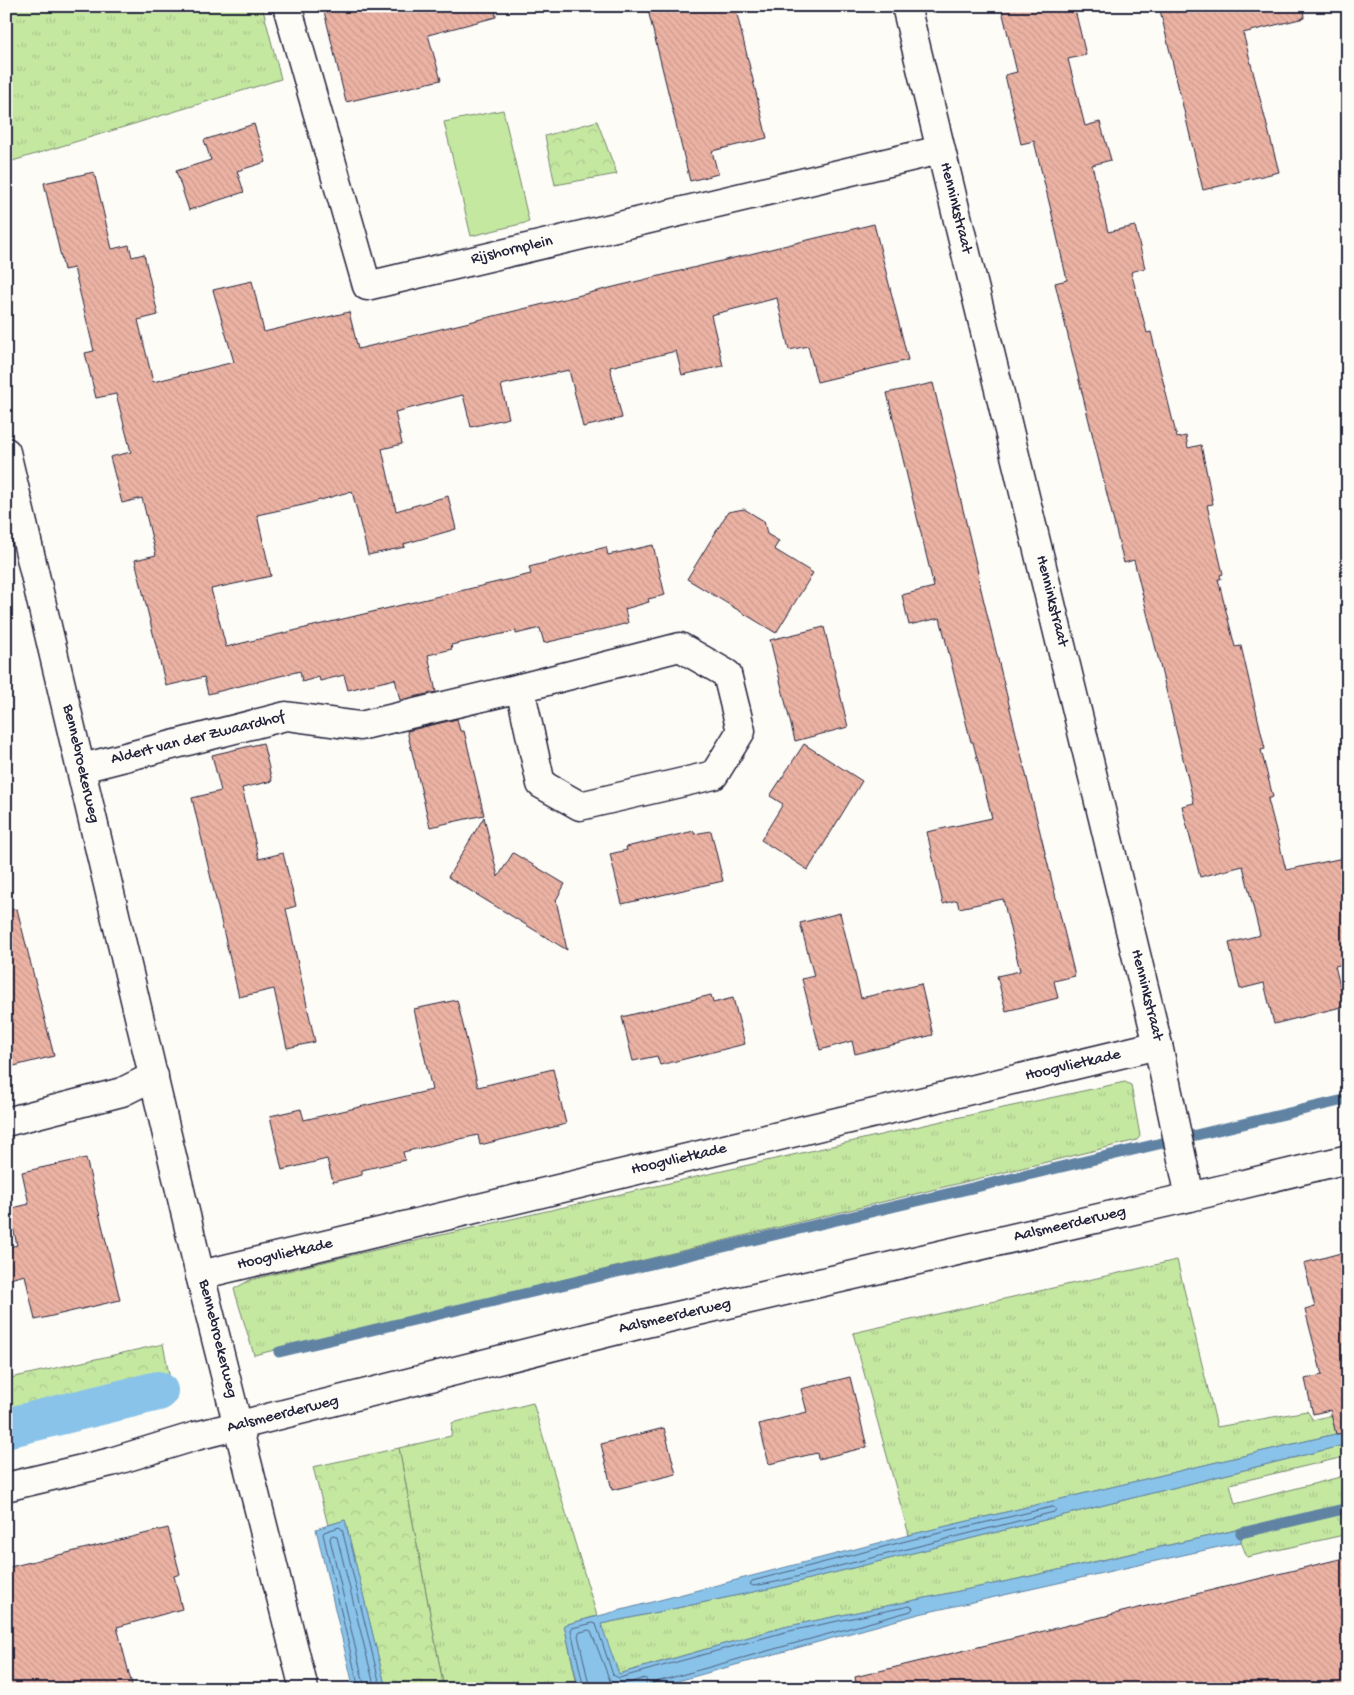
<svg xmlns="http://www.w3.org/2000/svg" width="1354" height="1695" font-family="'Gochi Hand',sans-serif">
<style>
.grass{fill:url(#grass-tufts);stroke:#74856e}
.forest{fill:url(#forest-crowns);stroke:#74856e}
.garden{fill:#c5e8a1;stroke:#74856e}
.water{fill:#8ac3e9;stroke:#6083a3}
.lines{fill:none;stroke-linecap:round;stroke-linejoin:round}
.shore{stroke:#4c6281;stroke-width:1}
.stream{stroke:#6083a3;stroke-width:11}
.canal{stroke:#8ac3e9;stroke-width:40}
.building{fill:url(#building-back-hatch);stroke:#22223b}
.minor-casing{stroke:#22223b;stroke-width:31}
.minor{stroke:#fdfcf7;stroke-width:28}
.labels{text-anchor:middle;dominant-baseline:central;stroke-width:4.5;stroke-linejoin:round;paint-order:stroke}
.street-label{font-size:16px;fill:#22223b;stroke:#fdfcf7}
</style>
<defs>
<pattern id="grass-tufts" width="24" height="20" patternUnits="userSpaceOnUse" patternTransform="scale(1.25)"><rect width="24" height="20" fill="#c5e8a1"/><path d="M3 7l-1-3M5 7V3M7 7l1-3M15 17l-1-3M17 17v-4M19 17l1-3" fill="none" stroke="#a9c78c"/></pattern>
<pattern id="forest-crowns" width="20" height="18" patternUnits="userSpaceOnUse" patternTransform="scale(1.25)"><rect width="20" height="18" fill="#c5e8a1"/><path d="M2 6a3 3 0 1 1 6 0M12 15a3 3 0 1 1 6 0" fill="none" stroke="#a9c78c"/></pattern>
<pattern id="building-back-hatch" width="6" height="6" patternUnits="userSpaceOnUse" patternTransform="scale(1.25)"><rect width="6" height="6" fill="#ecb3a4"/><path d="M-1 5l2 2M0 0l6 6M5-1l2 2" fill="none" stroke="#ca9a8e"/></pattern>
</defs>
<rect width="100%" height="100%" fill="#fdfcf7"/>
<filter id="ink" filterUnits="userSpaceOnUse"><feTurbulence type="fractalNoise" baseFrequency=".02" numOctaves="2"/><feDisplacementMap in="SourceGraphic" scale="10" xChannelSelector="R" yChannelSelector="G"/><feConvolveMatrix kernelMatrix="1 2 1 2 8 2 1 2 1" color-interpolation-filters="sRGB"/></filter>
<g filter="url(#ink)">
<g class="grass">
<path d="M 6,6 L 262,6 L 281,79 L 6,163 Z"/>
<path d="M 1125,1082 L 1131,1085 L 1140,1136 L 1137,1140 L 254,1355 L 234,1289 L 250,1280 L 340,1258 L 942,1121 Z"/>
<path d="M 1177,1260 L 1217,1427 L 1307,1411 L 1313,1420 L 1348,1411 L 1348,1431 L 909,1535 L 853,1333 Z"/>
<path d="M 533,1403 L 597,1616 L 564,1625 L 578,1689 L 444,1689 L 399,1448 L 451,1436 L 452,1423 Z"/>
<path d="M 1348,1444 L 1348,1456 L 1230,1484 L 1235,1504 L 1348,1475 L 1348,1534 L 1247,1557 L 1241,1542 L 1240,1529 L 1018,1579 L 784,1627 L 618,1674 L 601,1624 L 777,1587 Z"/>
</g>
<g class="forest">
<path d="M 597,121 L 617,174 L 555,185 L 545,136 Z"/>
<path d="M 163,1344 L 172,1389 L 6,1429 L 6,1379 Z"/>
<path d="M 399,1448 L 444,1689 L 386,1689 L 345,1520 L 328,1525 L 313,1467 Z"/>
</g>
<path class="garden" d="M 503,110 L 529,222 L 471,236 L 444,122 Z"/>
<g class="water">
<path d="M 1348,1431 L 1348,1444 L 777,1587 L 601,1624 L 619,1674 L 784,1627 L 1018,1579 L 1241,1529 L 1241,1542 L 919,1614 L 649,1689 L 579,1689 L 564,1625 L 909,1535 Z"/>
<path d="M 345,1520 L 386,1689 L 354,1689 L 316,1529 Z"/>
</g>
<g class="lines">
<g class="shore">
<path d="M 1053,1507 L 1056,1509 L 1054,1512 L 776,1582 L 753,1586 L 750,1584 L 752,1581 L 910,1540 Z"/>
<path d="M 359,1689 L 323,1534 L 324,1532 L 339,1527 L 342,1529 L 381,1689"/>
<path d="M 365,1689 L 330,1539 L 331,1536 L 334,1535 L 337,1537 L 375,1689"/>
<path d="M 584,1689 L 571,1630 L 572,1628 L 593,1623 L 596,1624 L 613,1675 L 619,1678 L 785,1632 L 910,1606 L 913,1608 L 911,1611 L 656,1682 L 652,1684 L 652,1689"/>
<path d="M 590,1689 L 578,1635 L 580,1632 L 589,1630 L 591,1631 L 610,1681 C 621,1688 634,1681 645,1678 L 647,1681 L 645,1689"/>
</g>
<g class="stream">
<path d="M 279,1352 L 1348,1099"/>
<path d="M 1241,1533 L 1348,1508"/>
</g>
<path class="canal" d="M 6,1428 L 158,1391"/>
</g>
<g class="building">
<path d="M 344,6 L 495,6 L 496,17 L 428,35 L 441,80 L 346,102 L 324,11 Z"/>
<path d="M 647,6 L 735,6 L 767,138 L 712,151 L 718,174 L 690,181 Z"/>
<path d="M 1001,6 L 1074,6 L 1086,55 L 1068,59 L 1085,126 L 1100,122 L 1111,160 L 1092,165 L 1108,232 L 1135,226 L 1145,268 L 1131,272 L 1147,333 L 1151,332 L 1177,438 L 1186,436 L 1188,448 L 1201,445 L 1213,504 L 1207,505 L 1223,574 L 1220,575 L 1221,579 L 1218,579 L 1235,647 L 1241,646 L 1265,749 L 1261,750 L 1273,797 L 1268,799 L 1286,870 L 1348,857 L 1348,963 L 1335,966 L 1345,1006 L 1274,1024 L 1264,983 L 1240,989 L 1229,943 L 1260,935 L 1243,866 L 1200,877 L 1182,806 L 1194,803 L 1134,560 L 1124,563 L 1055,283 L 1067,280 L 1051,210 L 1034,141 L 1021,144 L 1005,75 L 1017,72 Z"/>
<path d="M 1159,6 L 1303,6 L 1304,18 L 1243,33 L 1279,172 L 1203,190 Z"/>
<path d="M 254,124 L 266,162 L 237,171 L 244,192 L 189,210 L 176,171 L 211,160 L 204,140 Z"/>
<path d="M 94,172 L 112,249 L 129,245 L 132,257 L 144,254 L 158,315 L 138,320 L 153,382 L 234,362 L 213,290 L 252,281 L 264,332 L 349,312 L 358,349 L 874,224 L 908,360 L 817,382 L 808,346 L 789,350 L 777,298 L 711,315 L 723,366 L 682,375 L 676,351 L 610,367 L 622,418 L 583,427 L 569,370 L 501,385 L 509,418 L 471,427 L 463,395 L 395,412 L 402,444 L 382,449 L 396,511 L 448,496 L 456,529 L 404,544 L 405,547 L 368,555 L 352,491 L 303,505 L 257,515 L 271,576 L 211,589 L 226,647 L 531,574 L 529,567 L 606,547 L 608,555 L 653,545 L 665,595 L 648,599 L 649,602 L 625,609 L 628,623 L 605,629 L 544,643 L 540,628 L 516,634 L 516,631 L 451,645 L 452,649 L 428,655 L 436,692 L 400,700 L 395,679 L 348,690 L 344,675 L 320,681 L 319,677 L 302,682 L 300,671 L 208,694 L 204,677 L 166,686 L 135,560 L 156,555 L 142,498 L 122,503 L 110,457 L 131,452 L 116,394 L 96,398 L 85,353 L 94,351 L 74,268 L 64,270 L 44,183 Z"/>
<path d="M 933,383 L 979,577 L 978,577 L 1075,976 L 1054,981 L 1058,998 L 1006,1011 L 997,976 L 1020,971 L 1003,899 L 959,908 L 957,900 L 943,904 L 927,832 L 992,818 L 973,742 L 971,742 L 940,618 L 909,625 L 902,595 L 934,587 L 887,393 Z"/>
<path d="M 744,509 L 764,521 L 767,534 L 779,541 L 774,549 L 813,573 L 776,633 L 687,579 L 728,512 Z"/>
<path d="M 824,627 L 848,727 L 795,741 L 770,640 Z"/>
<path d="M 457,719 L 460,731 L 464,731 L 484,815 L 430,827 L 407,731 Z"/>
<path d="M 263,743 L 272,781 L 242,788 L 259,859 L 283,853 L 296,906 L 286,909 L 315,1042 L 287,1048 L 274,989 L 239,997 L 192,798 L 221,791 L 212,755 Z"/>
<path d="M 804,744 L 862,781 L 808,870 L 761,840 L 783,804 L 770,796 Z"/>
<path d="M 484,817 L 498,877 L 513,853 L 565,884 L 556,900 L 567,950 L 448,877 Z"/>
<path d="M 694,831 L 694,834 L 711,831 L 723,881 L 622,904 L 610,854 L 627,850 L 626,847 Z"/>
<path d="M 17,909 L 54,1056 L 6,1068 L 6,911 Z"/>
<path d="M 840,913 L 861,998 L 921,984 L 933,1035 L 855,1054 L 852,1041 L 820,1050 L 802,979 L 814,976 L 800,923 Z"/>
<path d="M 711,995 L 713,1003 L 733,998 L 745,1044 L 660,1065 L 657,1056 L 633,1061 L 622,1017 Z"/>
<path d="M 457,1000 L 478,1087 L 553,1069 L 566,1124 L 480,1145 L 478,1135 L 403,1152 L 405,1160 L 362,1170 L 362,1175 L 333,1182 L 327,1159 L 282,1170 L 270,1116 L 301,1109 L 304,1120 L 432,1090 L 414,1009 Z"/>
<path d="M 86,1158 L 120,1300 L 35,1320 L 25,1275 L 6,1280 L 6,1248 L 17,1245 L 9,1209 L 29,1204 L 22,1172 Z"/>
<path d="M 1348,1251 L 1348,1433 L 1336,1434 L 1330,1410 L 1313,1414 L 1305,1379 L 1322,1375 L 1305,1310 L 1315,1307 L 1304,1263 Z"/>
<path d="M 850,1377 L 867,1447 L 818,1459 L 817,1453 L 769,1464 L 759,1424 L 807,1412 L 801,1389 Z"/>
<path d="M 664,1428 L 676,1474 L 612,1490 L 601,1444 Z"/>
<path d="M 168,1528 L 180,1574 L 174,1576 L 182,1609 L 117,1627 L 133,1689 L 6,1689 L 6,1568 Z"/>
<path d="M 1348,1557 L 1348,1689 L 857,1689 L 855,1677 Z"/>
</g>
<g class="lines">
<g class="minor-casing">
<g id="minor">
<path d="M 287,6 L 367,286 L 940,150"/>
<path d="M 906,6 L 1158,1045 L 1190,1197"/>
<path d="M 6,452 L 200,1275 L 304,1689"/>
<path d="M 680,647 L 727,674 L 741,731 L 714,775 L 580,806 L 541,784 L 520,688 Z"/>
<path d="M 82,768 L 286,716 L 360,726 L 520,688"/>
<path d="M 6,1122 L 122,1092 L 154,1076"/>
<path d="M 200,1275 L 1158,1045"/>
<path d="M 6,1487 L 111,1462 L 196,1436 L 638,1325 L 1190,1197 L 1348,1159"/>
</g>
</g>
<use href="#minor" class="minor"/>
</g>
</g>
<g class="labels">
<g class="street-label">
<text transform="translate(955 208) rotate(76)">Henninkstraat</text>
<text transform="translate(512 251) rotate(-13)">Rijshornplein</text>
<text transform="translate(1051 601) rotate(76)">Henninkstraat</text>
<text transform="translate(198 739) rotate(-14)">Aldert van der Zwaardhof</text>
<text transform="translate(80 764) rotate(77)">Bennebroekerweg</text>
<text transform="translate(1146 995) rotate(76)">Henninkstraat</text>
<text transform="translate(1073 1066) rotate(-13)">Hoogvlietkade</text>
<text transform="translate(679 1160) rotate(-13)">Hoogvlietkade</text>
<text transform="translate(1070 1225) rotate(-13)">Aalsmeerderweg</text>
<text transform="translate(285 1255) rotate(-13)">Hoogvlietkade</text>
<text transform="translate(675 1317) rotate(-13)">Aalsmeerderweg</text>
<text transform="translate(217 1339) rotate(76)">Bennebroekerweg</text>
<text transform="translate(283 1415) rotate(-14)">Aalsmeerderweg</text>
</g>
</g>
<rect width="1354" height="1695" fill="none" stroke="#fdfcf7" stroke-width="25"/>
<rect x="12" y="12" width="1329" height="1670" fill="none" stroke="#22223b" stroke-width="2" filter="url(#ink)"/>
</svg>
